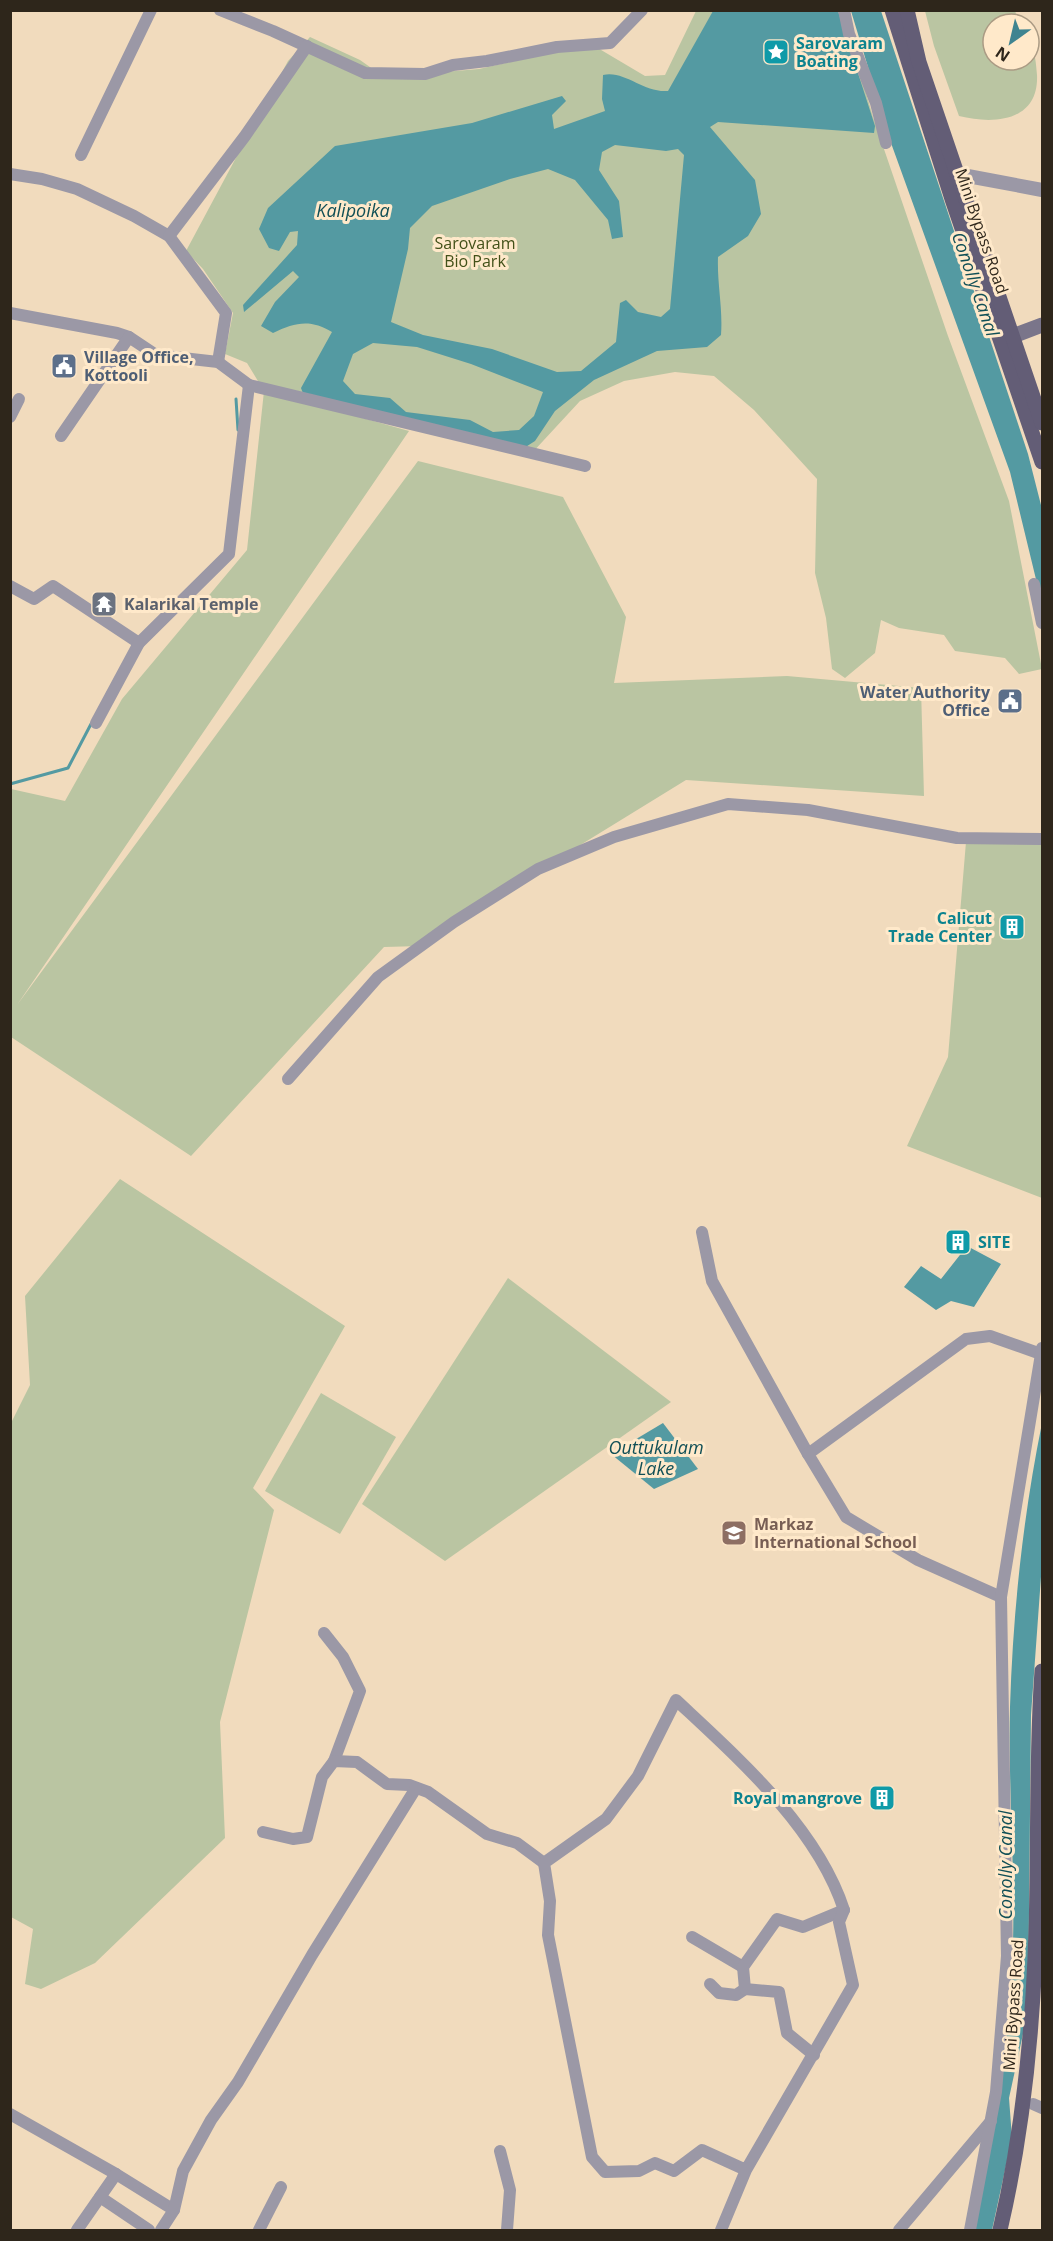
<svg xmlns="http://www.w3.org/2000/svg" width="1053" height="2241" font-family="'Open Sans',sans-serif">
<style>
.green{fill:#bac5a2}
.water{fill:#549aa2;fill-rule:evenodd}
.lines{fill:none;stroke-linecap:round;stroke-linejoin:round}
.stream{stroke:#549aa2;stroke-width:3}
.minor{stroke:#9b98a6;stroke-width:12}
.tertiary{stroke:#9b98a6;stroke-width:14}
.secondary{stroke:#7a758a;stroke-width:15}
.primary{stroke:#635d76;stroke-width:15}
.labels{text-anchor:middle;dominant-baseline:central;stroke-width:6;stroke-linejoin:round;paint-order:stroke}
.culture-label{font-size:16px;font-weight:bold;fill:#0d838f;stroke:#ffe9ca;text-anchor:start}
.street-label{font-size:16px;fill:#2e261b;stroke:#ffe9ca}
.park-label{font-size:16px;fill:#435119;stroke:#ffe9ca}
.service-label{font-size:16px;font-weight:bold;fill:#4e5e75;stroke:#ffe9ca;text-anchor:start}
.worship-label{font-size:16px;font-weight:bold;fill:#5b616d;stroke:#ffe9ca;text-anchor:start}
.education-label{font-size:16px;font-weight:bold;fill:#785e54;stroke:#ffe9ca;text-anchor:start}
.water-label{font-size:18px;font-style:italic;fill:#114f56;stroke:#ffe9ca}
</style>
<rect width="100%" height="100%" fill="#f1dbbd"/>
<g class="green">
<path d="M 696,11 L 842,11 L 873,117 L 948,336 L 1009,501 L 1042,669 L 1019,674 L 1005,658 L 955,651 L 944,635 L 899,628 L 881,620 L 875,653 L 845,678 L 832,669 L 826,618 L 815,573 L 817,479 L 754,410 L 714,376 L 675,372 L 624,381 L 580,401 L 531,454 L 288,397 L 409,431 L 17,1005 L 418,461 L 563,497 L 626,617 L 614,683 L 787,676 L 921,688 L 924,796 L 686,780 L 473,911 L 421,946 L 384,947 L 191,1156 L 11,1037 L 11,789 L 65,801 L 122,699 L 247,550 L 264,391 L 247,363 L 225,354 L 233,313 L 203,269 L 186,251 L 288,61 L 310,37 L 360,60 L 384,77 L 479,69 L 591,44 L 645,76 L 665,75 Z"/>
<path d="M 925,11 L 1015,11 L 1020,24 L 993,24 L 993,60 L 1029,60 L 1029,39 C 1035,50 1036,63 1037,75 C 1039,121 995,125 959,116 L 934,46 Z"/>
<path d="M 966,842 L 1042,842 L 1042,1198 L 907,1146 L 948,1057 Z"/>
<path d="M 120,1179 L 345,1326 L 253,1488 L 274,1510 L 220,1722 L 225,1838 L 95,1963 L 41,1989 L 25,1984 L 33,1929 L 11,1917 L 11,1423 L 30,1385 L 25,1296 Z"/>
<path d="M 508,1278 L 671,1402 L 445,1561 L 362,1504 Z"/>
<path d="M 321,1393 L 396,1437 L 340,1534 L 265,1491 Z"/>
</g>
<g class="water">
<path d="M 713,11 L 838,11 L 875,126 L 874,133 L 718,122 L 710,127 L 755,180 L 761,214 L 748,236 L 718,257 C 717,284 723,308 721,335 L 707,347 L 657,351 L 594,380 L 555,411 L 535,441 L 524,448 L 304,396 L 301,388 L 332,332 C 311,319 295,322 273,333 L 261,326 L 275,302 L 299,277 L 293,271 L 244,312 L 243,305 L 297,245 L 298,231 L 290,232 L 279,251 L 269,248 L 259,229 L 268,208 L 335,146 L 472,123 L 562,96 L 566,101 L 552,115 L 554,129 L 605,111 L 602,99 L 603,75 C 625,70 643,93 668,91 ZM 615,145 L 666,151 L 678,149 L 684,155 L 670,309 L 661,317 L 638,312 L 626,300 L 620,303 L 616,342 L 581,371 L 557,372 L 492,349 L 423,335 L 391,322 L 408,249 L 410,228 L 432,206 L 510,179 L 548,169 L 575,180 L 608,220 L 612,239 L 623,237 L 619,201 L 599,170 L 602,152 ZM 373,343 L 417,347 L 471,364 L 543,392 L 534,416 L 519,430 L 493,432 L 470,420 L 406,412 L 390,398 L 355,394 L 343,381 L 353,354 Z"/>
<path d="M 851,11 L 881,11 L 1028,454 L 1042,509 L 1042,604 L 1010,472 L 891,143 Z"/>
<path d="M 967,1246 L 1001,1264 L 974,1307 L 951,1301 L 936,1310 L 904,1287 L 921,1266 L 941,1279 Z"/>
<path d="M 663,1423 L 698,1469 L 654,1489 L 611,1454 Z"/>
<path d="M 1042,1423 L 1042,1563 L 1031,1715 L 1028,2011 L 1009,2098 L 1012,2138 L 992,2230 L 974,2230 C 993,2135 1011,2040 1013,1943 C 1015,1864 1008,1786 1010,1707 C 1013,1611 1023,1517 1042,1423 Z"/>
</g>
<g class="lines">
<g class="stream">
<path d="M 236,399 L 238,430"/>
<path d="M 10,784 L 68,768 L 91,724"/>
</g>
<g class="minor">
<path d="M 220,10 L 273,31 L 365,73 L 425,74 L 453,65 L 487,61 L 557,47 L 610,43 L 642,10"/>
<path d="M 844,10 L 849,34 L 876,103 L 886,143"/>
<path d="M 81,155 L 151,10"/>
<path d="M 10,174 L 42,179 L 77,189 L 134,216 L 169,236 L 226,313 L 218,362"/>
<path d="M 169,236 L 245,136 L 307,46"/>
<path d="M 10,313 L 117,333 L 129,337"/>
<path d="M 10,417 L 19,399"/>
<path d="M 61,436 L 129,337 L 156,355 L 218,362 L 249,385"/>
<path d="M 1034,584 L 1042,623"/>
<path d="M 10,586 L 34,599 L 53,586 L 139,643"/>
<path d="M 96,723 L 139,643 L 229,554 L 249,385 L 585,466"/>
<path d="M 288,1079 L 378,977 L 454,922 L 538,869 L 614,837 L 728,804 L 808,810 L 957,838 L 1042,839"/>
<path d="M 702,1232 L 712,1281 L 808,1454"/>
<path d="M 1001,1597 L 918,1560 L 846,1517 L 808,1454 L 966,1339 L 990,1336 L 1041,1354"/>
<path d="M 324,1633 L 343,1657 L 360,1691 L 334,1761"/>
<path d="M 263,1832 L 293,1839 L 307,1837 L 322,1777 L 334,1761 L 357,1762 L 387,1784 L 409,1785 L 428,1792 L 487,1834 L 517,1843 L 544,1863"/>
<path d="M 692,1937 L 743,1967"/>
<path d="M 710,1984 L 719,1993 L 736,1995 L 745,1989"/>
<path d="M 814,2055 L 787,2033 L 779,1992 L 745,1989 L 743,1967 L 777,1919 L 803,1927 L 844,1910"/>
<path d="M 1033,2104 L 1042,2108"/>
<path d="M 10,2114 L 116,2174 L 174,2210 L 161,2230"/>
<path d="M 500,2151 L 510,2190 L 507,2230"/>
<path d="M 100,2197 L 149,2230"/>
<path d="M 174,2210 L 183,2171 L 211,2120 L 238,2082 L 312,1955 L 416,1788"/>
<path d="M 77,2230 L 116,2174"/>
<path d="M 259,2230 L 281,2187"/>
<path d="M 721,2230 L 746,2170 L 853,1985 L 839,1922 L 844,1910 C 817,1827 738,1758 676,1700 L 638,1776 L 606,1819 L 544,1863 L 550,1901 L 548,1935 L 592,2157 L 605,2172 L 639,2171 L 655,2163 L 674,2171 L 702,2150 L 746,2170"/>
<path d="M 899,2230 L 991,2121"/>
<path d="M 970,2230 L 996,2092 L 1007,1956 L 1001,1597 L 1042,1348"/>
</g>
<path class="tertiary" d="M 957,174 L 1042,190"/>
<path class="secondary" d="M 1013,336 L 1042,325"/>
<g class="primary">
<path d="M 892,10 L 952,199 L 1042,462"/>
<path d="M 907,10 L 919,62 L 1042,423"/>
<path d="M 1000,2230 C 1027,2116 1036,1999 1037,1881 C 1038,1811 1037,1741 1042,1671"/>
</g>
</g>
<defs>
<g id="sight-square" transform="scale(1.35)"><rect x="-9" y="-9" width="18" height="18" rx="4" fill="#0f9aa8" stroke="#ffe9ca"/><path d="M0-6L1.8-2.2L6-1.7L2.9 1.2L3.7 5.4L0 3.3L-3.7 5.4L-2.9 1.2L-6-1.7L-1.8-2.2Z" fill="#fff"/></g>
<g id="civic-square" transform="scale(1.35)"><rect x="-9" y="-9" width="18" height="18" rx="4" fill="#5c6f8a" stroke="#ffe9ca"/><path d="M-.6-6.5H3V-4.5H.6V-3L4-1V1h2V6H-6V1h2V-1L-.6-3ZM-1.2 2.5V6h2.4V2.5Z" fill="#fff"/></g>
<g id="temple-square" transform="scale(1.35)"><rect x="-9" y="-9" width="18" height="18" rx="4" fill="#6b7280" stroke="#ffe9ca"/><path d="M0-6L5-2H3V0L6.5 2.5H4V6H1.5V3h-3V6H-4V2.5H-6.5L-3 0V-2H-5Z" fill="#fff"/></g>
<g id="building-square" transform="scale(1.35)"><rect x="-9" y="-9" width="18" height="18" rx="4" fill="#0f9aa8" stroke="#ffe9ca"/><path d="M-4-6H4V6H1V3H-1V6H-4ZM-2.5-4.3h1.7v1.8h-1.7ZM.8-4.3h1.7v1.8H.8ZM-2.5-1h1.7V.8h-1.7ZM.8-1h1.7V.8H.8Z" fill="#fff"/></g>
<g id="school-square" transform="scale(1.35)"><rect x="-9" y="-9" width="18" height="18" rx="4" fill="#8d6e63" stroke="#ffe9ca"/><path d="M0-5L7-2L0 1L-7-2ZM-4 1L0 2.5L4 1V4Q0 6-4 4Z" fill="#fff"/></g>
</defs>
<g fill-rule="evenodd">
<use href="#sight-square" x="776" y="52"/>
<use href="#civic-square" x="64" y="366"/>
<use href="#temple-square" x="104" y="604"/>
<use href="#civic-square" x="1010" y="701"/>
<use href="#building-square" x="1012" y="927"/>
<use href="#building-square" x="958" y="1242"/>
<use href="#school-square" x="734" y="1533"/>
<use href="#building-square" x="882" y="1798"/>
</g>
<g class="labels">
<g class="culture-label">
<text x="796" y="43">Sarovaram<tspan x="796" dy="18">Boating</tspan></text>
<text x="992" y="918" text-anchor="end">Calicut<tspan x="992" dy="18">Trade Center</tspan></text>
<text x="978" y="1242">SITE</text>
<text x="862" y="1798" text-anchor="end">Royal mangrove</text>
</g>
<g class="street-label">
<text transform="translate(982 231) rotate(71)">Mini Bypass Road</text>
<text transform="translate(1013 2005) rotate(-86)">Mini Bypass Road</text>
</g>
<g class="park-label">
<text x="475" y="243">Sarovaram<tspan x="475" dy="18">Bio Park</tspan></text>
</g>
<g class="service-label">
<text x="84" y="357">Village Office,<tspan x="84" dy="18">Kottooli</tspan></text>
<text x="990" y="692" text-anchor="end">Water Authority<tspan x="990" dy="18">Office</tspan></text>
</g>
<g class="worship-label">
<text x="124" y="604">Kalarikal Temple</text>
</g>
<g class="education-label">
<text x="754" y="1524">Markaz<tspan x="754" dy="18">International School</tspan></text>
</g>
<g class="water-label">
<text x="353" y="210">Kalipoika</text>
<text transform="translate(976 284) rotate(71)">Conolly Canal</text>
<text x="656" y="1447">Outtukulam<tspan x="656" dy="21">Lake</tspan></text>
<text transform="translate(1005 1865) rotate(-90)">Conolly Canal</text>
</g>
</g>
<rect width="1053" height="2241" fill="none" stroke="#2e261b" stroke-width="24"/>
<g transform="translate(1011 42) rotate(214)"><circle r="28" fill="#ffe9ca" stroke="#ab9b84" stroke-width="1.5"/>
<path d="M0-4.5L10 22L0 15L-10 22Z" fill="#3f8490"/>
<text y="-9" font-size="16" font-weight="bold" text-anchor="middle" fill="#2e261b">N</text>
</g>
</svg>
